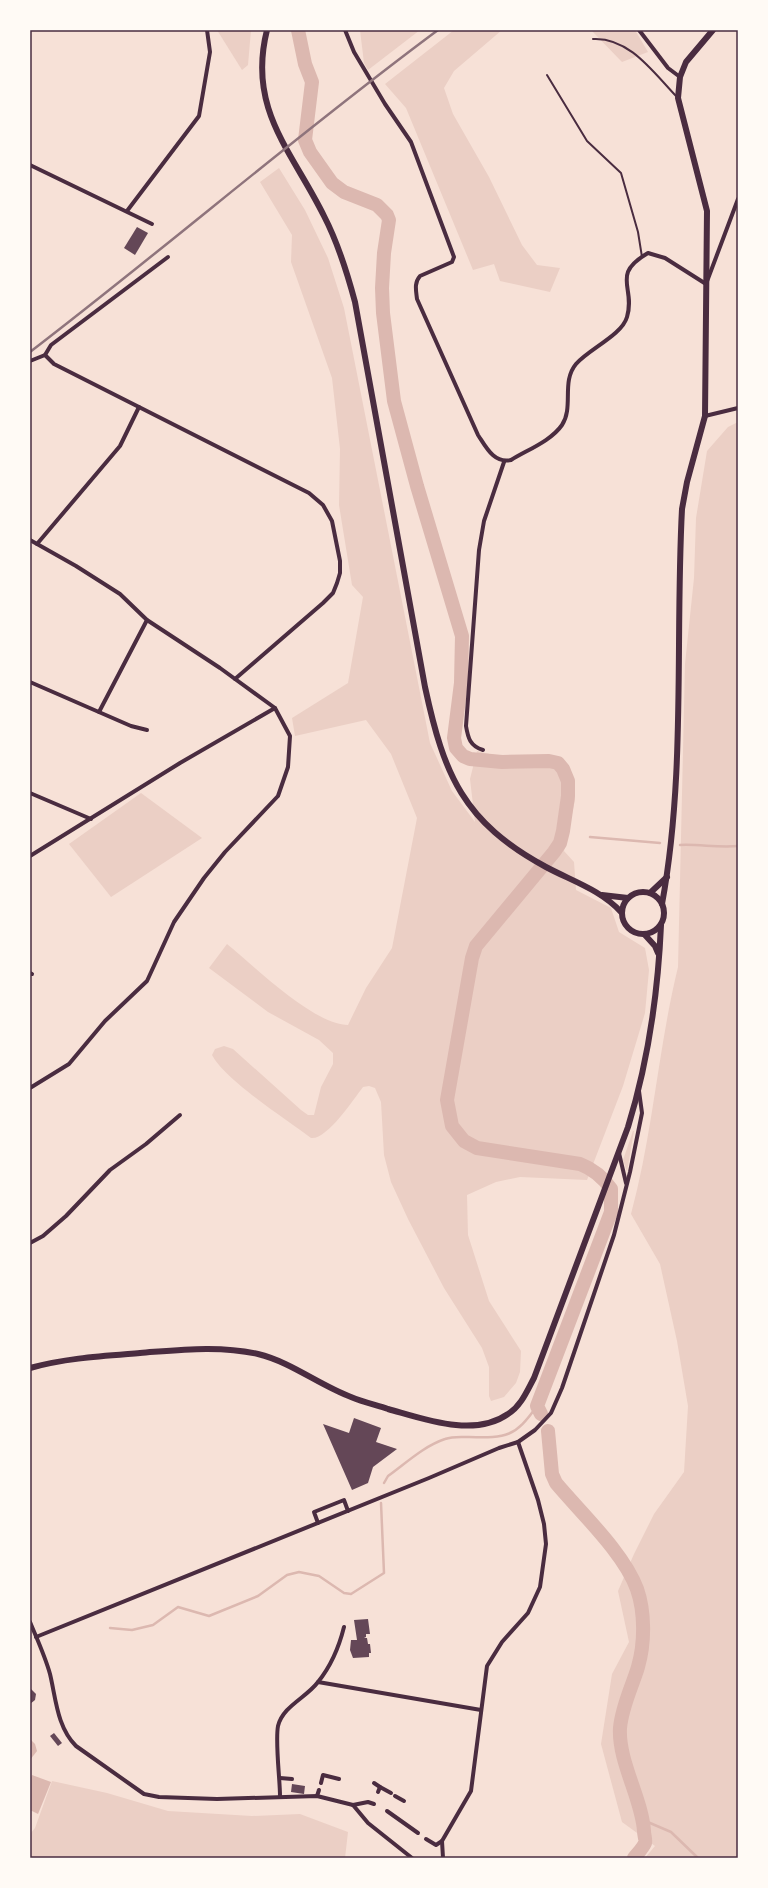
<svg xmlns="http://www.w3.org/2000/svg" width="768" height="1888" font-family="Signika,sans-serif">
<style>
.green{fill:#ebcfc5}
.water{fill:#dcb8b0}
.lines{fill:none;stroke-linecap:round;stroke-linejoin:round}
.stream{stroke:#dcb8b0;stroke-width:2.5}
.river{stroke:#dcb8b0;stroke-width:14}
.building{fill:#644757}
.service{stroke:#4a2c40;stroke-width:2}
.minor{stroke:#4a2c40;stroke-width:4}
.secondary{stroke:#4a2c40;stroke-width:6}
.primary{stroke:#4a2c40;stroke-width:6}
.rail{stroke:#8f747c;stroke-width:2.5}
.neatline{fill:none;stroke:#4a2c40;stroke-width:1.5}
</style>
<rect width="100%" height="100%" fill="#f7e1d7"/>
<g class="green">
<path d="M 217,30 L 251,30 L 248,65 L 242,70 Z"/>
<path d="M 360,30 L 420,30 L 368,70 L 364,63 Z"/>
<path d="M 454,30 L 502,30 L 454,71 L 444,88 L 453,114 L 489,177 L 522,245 L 537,265 L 560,268 L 550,292 L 500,281 L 494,264 L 473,270 L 406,108 L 385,84 Z"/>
<path d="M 591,30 L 635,30 L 648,52 L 622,62 Z"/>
<path d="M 279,168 L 305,210 L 328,258 L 344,308 L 430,743 L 452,791 L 475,822 L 470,779 L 477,751 L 498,756 L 541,757 L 570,767 L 575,800 L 564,851 L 574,862 L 576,890 L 611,908 L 619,932 L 645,948 L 649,970 L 645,1013 L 623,1086 L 587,1180 L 520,1177 L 496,1182 L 467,1195 L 468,1235 L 489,1301 L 521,1351 L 520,1372 L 516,1383 L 504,1397 L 491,1401 L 489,1396 L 489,1367 L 482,1348 L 444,1288 L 408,1219 L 391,1182 L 384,1155 L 381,1102 L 375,1088 L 369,1086 L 363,1087 C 353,1100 327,1140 311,1138 C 286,1119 225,1080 212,1055 L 215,1049 L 224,1046 L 233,1049 L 301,1110 L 308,1115 L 314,1115 L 321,1087 L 333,1064 L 333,1053 L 319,1040 L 268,1012 L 209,968 L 227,944 C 254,966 314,1025 348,1025 L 366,988 L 392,948 L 417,818 L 391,754 L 366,720 L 295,736 L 292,718 L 348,683 L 363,597 L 352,585 L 339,505 L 340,449 L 332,378 L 291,262 L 292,235 L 260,182 Z"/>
<path d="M 738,422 L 738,1858 L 645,1858 L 655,1846 L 622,1822 L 601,1744 L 612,1674 L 629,1642 L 618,1591 L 634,1554 L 654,1514 L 684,1472 L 688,1406 L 677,1341 L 660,1264 L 631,1214 C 653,1133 658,1049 678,967 L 685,664 L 694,578 L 696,518 L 707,451 L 728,427 Z"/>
<path d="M 141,793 L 202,838 L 111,897 L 69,844 Z"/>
<path d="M 633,1131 L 634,1131 L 627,1172 L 623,1160 Z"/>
<path d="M 52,1781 L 107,1793 L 168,1811 L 252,1816 L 300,1814 L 348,1832 L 345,1858 L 30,1858 L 30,1834 L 35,1828 Z"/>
</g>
<g class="water">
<path d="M 30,1739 L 35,1744 L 37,1751 L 30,1760 Z"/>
<path d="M 32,1775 L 51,1782 L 38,1814 L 30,1810 L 30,1780 Z"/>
</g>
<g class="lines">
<g class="stream">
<path d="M 590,837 L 660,843"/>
<path d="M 680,845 C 700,844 718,848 738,846"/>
<path d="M 384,1483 L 388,1476 C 406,1463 424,1446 445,1439 C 453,1436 461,1437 469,1437 C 507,1438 515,1437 537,1406"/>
<path d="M 110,1628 L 132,1630 L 153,1625 L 178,1607 L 209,1616 L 258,1596 L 287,1575 L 299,1572 L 319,1576 L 344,1593 L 351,1594 L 384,1573 L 381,1503"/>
<path d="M 643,1820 L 671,1832 L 698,1858"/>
</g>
<g class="river">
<path d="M 298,30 L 305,64 L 312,82 L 305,140 L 310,152 L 332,183 L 344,192 L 377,205 L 387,215 L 389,220 L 384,253 L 382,288 L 383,313 L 394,401 L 417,486 L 462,636 L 461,683 L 454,738 L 456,748 L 463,756 L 470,759 L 502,762 L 549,761 L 558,763 L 563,769 L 568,781 L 568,796 L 563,831 L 560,843 L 554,852 L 476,946 L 472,958 L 447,1100 L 452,1126 L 464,1141 L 477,1148 L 580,1164 C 593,1169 603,1177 611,1189 L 611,1212 L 537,1406 L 541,1414"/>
<path d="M 548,1431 L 552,1474 L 556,1483 C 581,1513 624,1553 637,1589 C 645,1612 645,1643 638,1667 C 632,1687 622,1706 620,1728 C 618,1761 642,1799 644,1831 C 644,1835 646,1840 645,1843 C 643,1848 637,1854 634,1858"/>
</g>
</g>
<g class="building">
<path d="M 137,227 L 148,233 L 135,255 L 124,248 Z"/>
<path d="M 354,1418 L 381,1428 L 376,1442 L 397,1449 L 373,1467 L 368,1483 L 352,1490 L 323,1424 L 349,1433 Z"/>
<path d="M 368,1619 L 370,1634 L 366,1634 L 366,1637 L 364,1638 L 367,1638 L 368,1644 L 370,1644 L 371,1653 L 369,1653 L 369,1657 L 353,1658 L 350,1650 L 351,1640 L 357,1640 L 354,1620 Z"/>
<path d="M 30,1688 L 36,1694 L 35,1700 L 30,1704 Z"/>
<path d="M 54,1733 L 62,1743 L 58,1746 L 50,1736 Z"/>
<path d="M 292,1784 L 305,1786 L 304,1794 L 291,1792 Z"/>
</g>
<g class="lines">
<g class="service">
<path d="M 593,39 C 629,37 653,72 676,96"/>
<path d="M 547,75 L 587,141 L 621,173 L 638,232 L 642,257"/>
</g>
<g class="minor">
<path d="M 345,30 L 354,52 L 385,104 L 411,142 L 454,257 L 452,262 L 420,276 C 414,283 416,290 417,299 L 478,435 C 486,447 494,464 511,460 C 527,450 551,441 562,425 C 574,407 561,382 576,364 C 589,349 622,335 627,317 C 636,287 610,275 648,253 L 665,258 L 706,284 L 738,199"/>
<path d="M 639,30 L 668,68 L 680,77"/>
<path d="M 30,165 L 152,224"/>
<path d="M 127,211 L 199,116 L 210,52 L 207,30"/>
<path d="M 45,355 L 54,364 L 309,493 L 323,505 L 332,521 L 340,561 L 340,573 L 337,583 L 333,593 L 323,603 L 235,679"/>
<path d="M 30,361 L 45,355 L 51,345 L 168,257"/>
<path d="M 705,416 L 738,408"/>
<path d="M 30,540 L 76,566 L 120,594 L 147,620 L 220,668 L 275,708 L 290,736 L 288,767 L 278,796 L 225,852 L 204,878 L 174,922 L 147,981 L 105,1021 L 69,1064 L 30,1088"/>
<path d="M 37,544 L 120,446 L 139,407"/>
<path d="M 30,682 L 131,726 L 147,730"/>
<path d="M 99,712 L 147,620"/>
<path d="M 483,750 C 470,746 468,738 466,726 L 479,550 L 484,521 L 504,462"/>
<path d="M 30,793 L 91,819"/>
<path d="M 30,856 L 180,763 L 275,708"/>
<path d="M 30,973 L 32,974"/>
<path d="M 619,1153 L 626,1183"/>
<path d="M 30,1243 L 43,1236 L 66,1216 L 110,1170 L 146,1144 L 180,1115"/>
<path d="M 318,1523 L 314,1512 L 344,1500 L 348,1511"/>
<path d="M 30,1622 C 37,1639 45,1656 50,1674 C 56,1699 57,1727 76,1746 L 144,1794 L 159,1797 L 217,1799 L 317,1796 L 353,1805 L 368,1823 L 412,1858"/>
<path d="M 36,1637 L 429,1478 L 499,1448 L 518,1442 L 535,1430 L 551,1413 L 562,1388 L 614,1235 L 630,1172 L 642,1113 L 639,1091"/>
<path d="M 318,1682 L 481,1710"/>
<path d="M 280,1778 L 292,1779"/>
<path d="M 321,1783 L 323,1775 L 339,1779"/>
<path d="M 374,1783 L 380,1787"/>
<path d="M 378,1792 L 380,1787 L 391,1793"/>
<path d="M 280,1796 C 280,1779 275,1742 278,1726 C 283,1706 306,1698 318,1682 C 331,1666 339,1647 344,1627"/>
<path d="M 317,1796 L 319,1790"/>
<path d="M 395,1796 L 404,1801"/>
<path d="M 353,1805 L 368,1802 L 374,1804"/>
<path d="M 387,1811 L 418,1833"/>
<path d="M 426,1839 L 436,1845 L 442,1841"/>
<path d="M 443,1858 L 442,1841 L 471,1791 L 487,1666 L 502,1642 L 528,1613 L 540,1587 L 546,1544 L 544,1524 L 538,1500 L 518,1442"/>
</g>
<g class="secondary">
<path d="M 650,893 L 667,877"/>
<path d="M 662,904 C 686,774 675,640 682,509 L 687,482 L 705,416 L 707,211 L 678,98 L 680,77 L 686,62 L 713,30"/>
</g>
<g class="primary">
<path d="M 267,30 C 247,109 292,151 324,216 C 338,243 347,272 355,302 L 425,687 C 444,775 463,822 546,867 C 572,881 601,890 621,912"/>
<circle cx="643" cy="913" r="21"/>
<path d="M 602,895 L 628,898"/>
<path d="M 645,935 L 655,946 L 658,953"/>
<path d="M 30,1368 C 66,1358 103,1356 140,1353 C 179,1350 219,1345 258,1354 C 291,1362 319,1385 351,1397 C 363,1402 376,1405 388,1409 C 424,1419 474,1438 508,1414 C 521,1406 527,1391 534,1378 L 628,1127 C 648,1062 658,993 661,925"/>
</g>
<path class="rail" d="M 30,352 C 167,247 299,133 438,30"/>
</g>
<rect width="768" height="1888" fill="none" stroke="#fffaf5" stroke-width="62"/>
<rect x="31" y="31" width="706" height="1826" class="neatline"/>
</svg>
